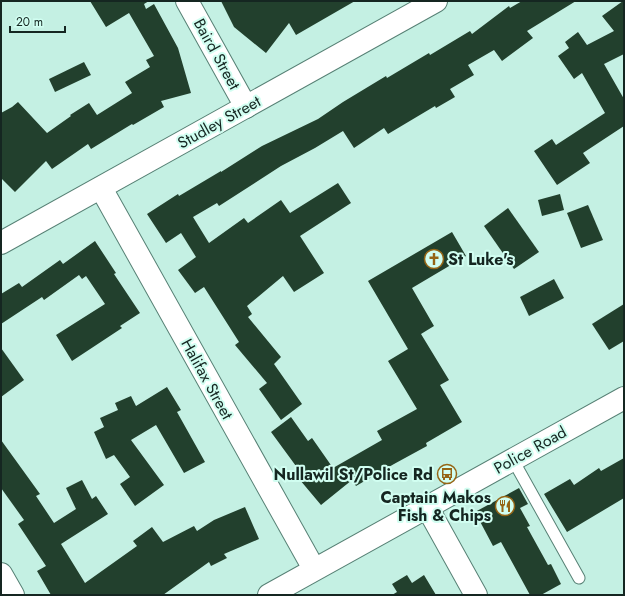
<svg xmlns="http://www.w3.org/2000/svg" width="625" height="596" font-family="Jost,sans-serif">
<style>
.building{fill:#22402d}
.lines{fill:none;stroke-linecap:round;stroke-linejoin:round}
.lane-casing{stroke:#578175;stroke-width:13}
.street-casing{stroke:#578175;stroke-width:24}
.primary-casing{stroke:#578175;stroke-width:24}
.lane{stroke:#fff;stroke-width:11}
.street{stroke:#fff;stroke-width:22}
.primary{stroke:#fff;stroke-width:22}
.labels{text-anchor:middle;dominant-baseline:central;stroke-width:4;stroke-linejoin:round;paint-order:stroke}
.street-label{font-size:16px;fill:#152621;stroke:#d1fef1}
.poi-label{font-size:16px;font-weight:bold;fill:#152621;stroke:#d1fef1;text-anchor:end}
</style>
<rect width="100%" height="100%" fill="#c4f0e3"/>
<g class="building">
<path d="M 90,1 L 149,1 L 144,4 L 146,9 L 154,4 L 178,48 L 191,93 L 161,101 L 164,107 L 133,125 L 132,124 L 91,149 L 88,144 L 52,169 L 46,161 L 15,192 L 1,178 L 1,113 L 12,107 L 18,102 L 47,133 L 71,116 L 70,115 L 89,103 L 97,115 L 132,93 L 125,82 L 150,67 L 146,60 L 154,56 L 129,13 L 106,27 Z"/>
<path d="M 221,1 L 355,1 L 296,35 L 289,23 L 266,53 L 234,27 Z"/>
<path d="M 522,1 L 576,1 L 527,31 L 533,38 L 502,61 L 494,50 L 468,65 L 474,75 L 450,89 L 455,97 L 436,108 L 435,106 L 388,134 L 384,128 L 354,148 L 343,131 L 315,148 L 281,166 L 219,206 L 217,203 L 193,217 L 209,243 L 244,218 L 248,223 L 281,200 L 290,213 L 338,183 L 351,203 L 300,236 L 324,273 L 294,292 L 283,276 L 247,306 L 252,314 L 248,317 L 281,357 L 274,364 L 302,404 L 281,420 L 259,389 L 267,383 L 235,345 L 239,342 L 204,287 L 195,293 L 178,270 L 196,257 L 181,233 L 166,243 L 147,214 L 178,194 L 179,196 L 221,171 L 221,172 L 262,146 L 318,119 L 343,102 L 386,76 L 387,78 L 429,53 L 430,55 L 470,31 L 472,34 L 509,6 L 510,8 Z"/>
<path d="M 623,1 L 624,1 L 624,54 L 604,64 L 624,99 L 624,126 L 583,153 L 590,163 L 557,185 L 534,151 L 552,139 L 556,145 L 605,113 L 582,73 L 574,79 L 558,56 L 569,48 L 565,42 L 578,32 L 587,45 L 614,31 L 602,16 Z"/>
<path d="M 84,62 L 91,75 L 55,92 L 49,79 Z"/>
<path d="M 560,194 L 564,210 L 542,216 L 538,200 Z"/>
<path d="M 588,205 L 603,240 L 581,248 L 567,213 Z"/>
<path d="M 508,208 L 539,252 L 514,269 L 484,226 Z"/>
<path d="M 452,232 L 466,256 L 412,288 L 434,326 L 421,334 L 449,380 L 440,385 L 462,422 L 426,443 L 427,446 L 394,464 L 356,486 L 352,480 L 321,505 L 300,480 L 304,477 L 271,432 L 291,417 L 308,441 L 312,438 L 333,468 L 382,440 L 377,431 L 417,409 L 388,361 L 408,349 L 368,281 Z"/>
<path d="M 95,241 L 116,273 L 114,274 L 140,313 L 120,326 L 122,328 L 72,361 L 56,335 L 105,304 L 86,276 L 82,279 L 79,275 L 44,300 L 42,297 L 1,324 L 1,294 L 19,283 L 22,287 L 60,260 L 63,264 Z"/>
<path d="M 554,279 L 564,298 L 529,316 L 520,297 Z"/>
<path d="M 624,304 L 624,341 L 609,350 L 592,324 Z"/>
<path d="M 1,348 L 24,380 L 1,397 Z"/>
<path d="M 167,387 L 181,410 L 177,412 L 205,462 L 184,473 L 156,425 L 131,440 L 164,485 L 135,506 L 120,484 L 130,477 L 114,455 L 106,459 L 94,432 L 104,427 L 100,418 L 118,410 L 115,403 L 131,396 L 136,406 Z"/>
<path d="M 1,440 L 40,494 L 36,496 L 54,523 L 76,509 L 66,488 L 82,480 L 92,499 L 96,496 L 108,514 L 61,544 L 85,583 L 137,546 L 133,541 L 152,527 L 163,542 L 194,526 L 197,531 L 214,520 L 245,507 L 259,539 L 224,554 L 227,558 L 211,566 L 209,562 L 163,595 L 51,595 L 37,571 L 46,566 L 18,524 L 24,520 L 1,488 Z"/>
<path d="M 624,458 L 624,498 L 567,532 L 544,494 L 570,479 L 574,485 L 599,468 L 601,471 Z"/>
<path d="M 519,488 L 528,504 L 520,508 L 530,526 L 527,527 L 548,565 L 551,564 L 561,584 L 541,595 L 530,595 L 501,542 L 493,546 L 475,512 Z"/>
<path d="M 407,575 L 412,583 L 424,575 L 436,595 L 392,595 L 397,592 L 392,584 Z"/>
</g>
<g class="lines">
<g class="lane-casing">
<path id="lane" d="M 513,460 L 579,578"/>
</g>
<g class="street-casing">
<g id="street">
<path d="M 187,1 L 246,107"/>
<path d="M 101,188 L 314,569"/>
<path d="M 1,243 L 436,1"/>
<path d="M 427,507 L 476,595"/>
<path d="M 1,574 L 13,595"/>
</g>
</g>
<g class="primary-casing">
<path id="primary" d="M 269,595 L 624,398"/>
</g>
<use href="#lane" class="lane"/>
<use href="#street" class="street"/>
<use href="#primary" class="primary"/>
</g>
<defs>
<g id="church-ring" transform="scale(1)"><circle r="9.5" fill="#d1fef1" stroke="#956515" stroke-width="1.5"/><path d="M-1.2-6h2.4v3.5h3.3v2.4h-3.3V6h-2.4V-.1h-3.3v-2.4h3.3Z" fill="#956515"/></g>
<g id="bus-ring" transform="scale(1)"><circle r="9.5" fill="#d1fef1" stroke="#956515" stroke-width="1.5"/><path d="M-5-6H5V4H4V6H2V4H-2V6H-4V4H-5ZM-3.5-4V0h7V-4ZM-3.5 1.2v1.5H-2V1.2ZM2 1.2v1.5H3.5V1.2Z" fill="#956515"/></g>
<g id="restaurant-ring" transform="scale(1)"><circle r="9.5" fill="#d1fef1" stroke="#956515" stroke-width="1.5"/><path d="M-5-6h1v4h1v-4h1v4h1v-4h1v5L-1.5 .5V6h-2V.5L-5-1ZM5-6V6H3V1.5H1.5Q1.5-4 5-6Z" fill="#956515"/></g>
</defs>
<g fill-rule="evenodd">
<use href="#church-ring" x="434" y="259"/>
<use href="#bus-ring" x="447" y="474"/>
<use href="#restaurant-ring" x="505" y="506"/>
</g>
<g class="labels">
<g class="street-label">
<text transform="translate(217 54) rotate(61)">Baird Street</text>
<text transform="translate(219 122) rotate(-29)">Studley Street</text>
<text transform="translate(207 379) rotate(61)">Halifax Street</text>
<text transform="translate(530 450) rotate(-29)">Police Road</text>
</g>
<g class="poi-label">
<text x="448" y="259" text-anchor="start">St Luke's</text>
<text x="433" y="474">Nullawil St/Police Rd</text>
<text x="491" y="497">Captain Makos<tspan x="491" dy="18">Fish &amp; Chips</tspan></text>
</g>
</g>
<rect width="625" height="596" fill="none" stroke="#152621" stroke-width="4"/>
<path d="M10 26v6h55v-6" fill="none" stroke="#152621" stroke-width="2"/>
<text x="16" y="26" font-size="12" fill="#152621" stroke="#d1fef1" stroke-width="3" paint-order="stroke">20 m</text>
</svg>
